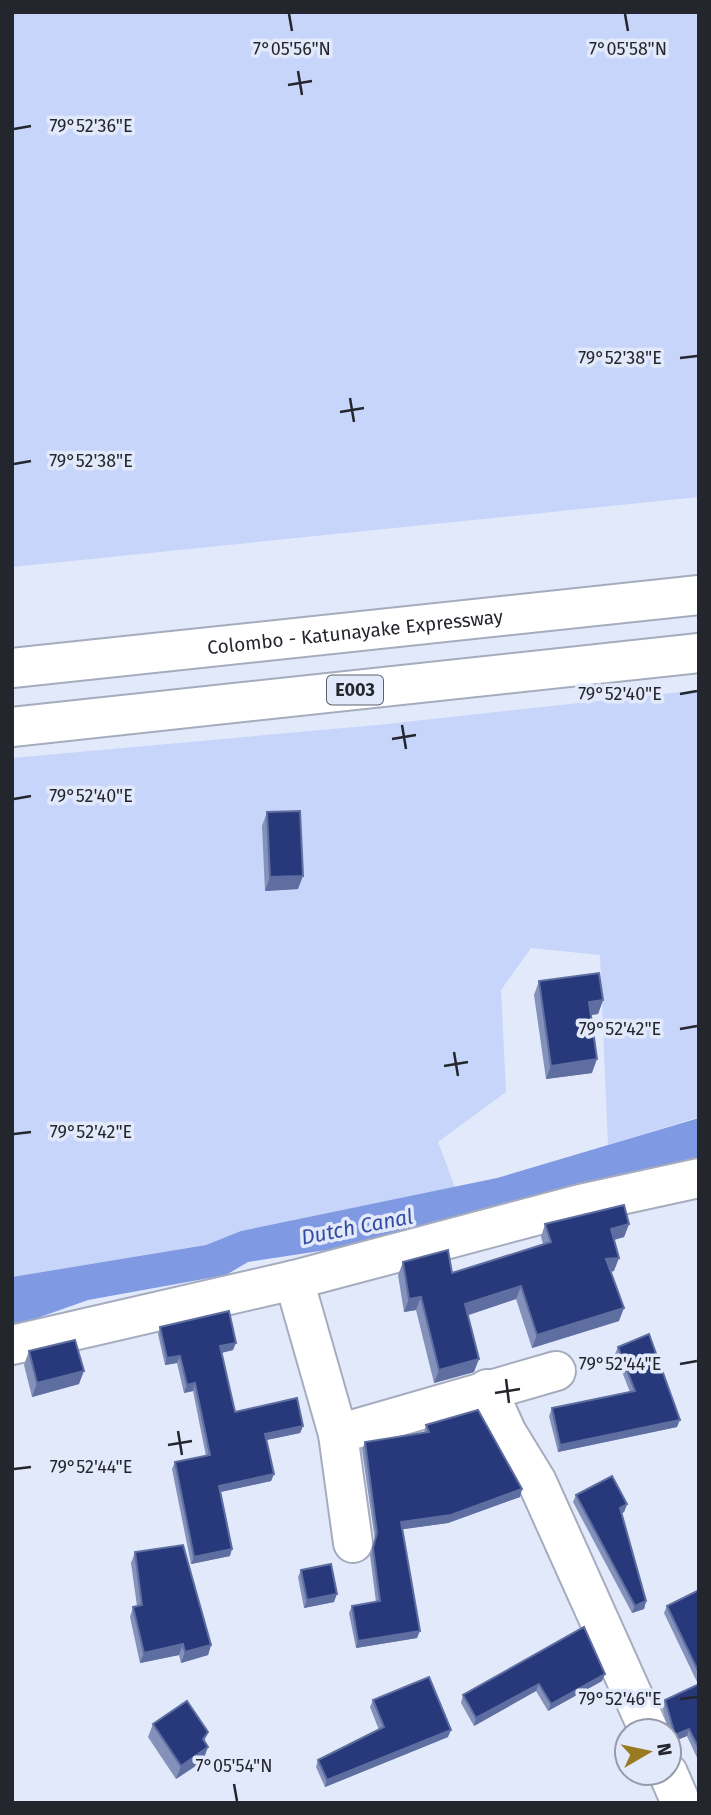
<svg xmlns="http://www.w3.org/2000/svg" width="711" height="1815" font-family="'Fira Sans',sans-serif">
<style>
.green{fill:#c7d5fb}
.water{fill:#7f99e2}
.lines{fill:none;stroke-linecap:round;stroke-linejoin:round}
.minor-casing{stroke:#a5acbd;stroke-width:42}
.highway-casing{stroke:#a5acbd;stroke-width:42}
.minor{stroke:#fff;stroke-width:38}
.highway{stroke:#fff;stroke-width:38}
.wall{fill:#8491ba}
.shaded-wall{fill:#5f6ea1}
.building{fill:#27397a;stroke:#5f6ea1;stroke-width:2}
.ticks{fill:none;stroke:#24262d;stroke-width:2.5}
.labels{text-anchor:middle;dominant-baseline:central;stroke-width:7;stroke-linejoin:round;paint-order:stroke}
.shield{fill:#e2e9fb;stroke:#5d606b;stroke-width:2}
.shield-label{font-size:18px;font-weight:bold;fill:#24262d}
.street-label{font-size:19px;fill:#24262d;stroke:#e2e9fb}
.water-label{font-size:21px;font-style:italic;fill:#344ba2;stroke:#e2e9fb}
.ticks-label{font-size:18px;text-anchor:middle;fill:#24262d;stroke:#e2e9fb;stroke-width:7;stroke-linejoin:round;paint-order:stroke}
</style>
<rect width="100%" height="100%" fill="#e2e9fb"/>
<g class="green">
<path d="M 12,12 L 699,12 L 699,497 L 12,567 Z"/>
<path d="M 699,690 L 699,1117 L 608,1145 L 600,955 L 531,948 L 501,990 L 506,1092 L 438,1142 L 455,1187 L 241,1231 L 206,1245 L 12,1277 L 12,758 L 377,725 Z"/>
</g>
<path class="water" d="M 699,1118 L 699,1169 L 353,1246 L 248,1262 L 226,1275 L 88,1300 L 12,1327 L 12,1277 L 206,1245 L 241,1231 L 497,1178 Z"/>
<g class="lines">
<g class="minor-casing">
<g id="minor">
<path d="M 294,1280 L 338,1434 L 353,1543"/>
<path d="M 12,1345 L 294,1280 L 580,1204 L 699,1178"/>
<path d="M 487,1389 L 507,1433 L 537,1482 L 649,1731"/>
<path d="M 338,1434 L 556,1371"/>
<path d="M 668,1773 L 681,1803"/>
</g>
</g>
<g class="highway-casing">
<g id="highway">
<path id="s1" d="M 12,668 L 699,595"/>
<path d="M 12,727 L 699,653"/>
</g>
</g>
<use href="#minor" class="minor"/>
<use href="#highway" class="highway"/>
</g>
<g class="wall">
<path d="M 267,812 L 298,889 L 265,891 L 262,826 Z"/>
<path d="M 539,981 L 603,1000 L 598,1014 L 590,1015 L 592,1073 L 546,1079 L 534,995 Z"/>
<path d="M 545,1224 L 629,1224 L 624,1237 L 614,1240 L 614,1271 L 611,1272 L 619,1321 L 532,1348 L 516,1299 L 467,1315 L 474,1372 L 434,1383 L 416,1310 L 404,1312 L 398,1275 L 403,1262 L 452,1273 L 543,1244 L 541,1237 Z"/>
<path d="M 160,1327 L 233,1350 L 221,1353 L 235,1412 L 303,1426 L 300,1433 L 266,1440 L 274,1474 L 271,1481 L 220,1492 L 230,1556 L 191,1564 L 172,1469 L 175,1462 L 206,1456 L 193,1391 L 184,1393 L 177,1363 L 165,1365 L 158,1334 Z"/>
<path d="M 618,1347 L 677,1427 L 558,1452 L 549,1416 L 552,1408 L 630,1392 L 615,1354 Z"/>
<path d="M 29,1351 L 79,1384 L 32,1397 L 24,1365 Z"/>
<path d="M 426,1425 L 522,1489 L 520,1497 L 448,1523 L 402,1529 L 417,1638 L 356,1648 L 349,1613 L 352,1606 L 376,1602 L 370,1555 L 375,1540 L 362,1450 L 365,1442 L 424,1433 Z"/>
<path d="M 576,1495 L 627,1504 L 624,1512 L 622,1513 L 646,1601 L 644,1609 L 632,1613 L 573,1502 Z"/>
<path d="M 135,1552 L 211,1645 L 208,1655 L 181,1663 L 179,1655 L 140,1663 L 130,1617 L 133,1607 L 137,1606 L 131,1563 Z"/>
<path d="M 301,1570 L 334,1602 L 304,1608 L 298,1577 Z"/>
<path d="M 699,1590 L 699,1762 L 687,1736 L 672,1742 L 662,1707 L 665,1700 L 698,1684 L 664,1613 L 667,1606 Z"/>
<path d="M 584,1627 L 602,1681 L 548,1711 L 536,1691 L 474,1726 L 461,1703 L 463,1695 Z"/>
<path d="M 373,1700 L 448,1737 L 325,1787 L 316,1767 L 318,1760 L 379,1730 L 370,1707 Z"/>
<path d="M 153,1724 L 208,1732 L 204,1742 L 203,1761 L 176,1779 L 148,1737 Z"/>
</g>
<g class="shaded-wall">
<path d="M 303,876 L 298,889 L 265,891 L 270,877 Z"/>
<path d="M 603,1000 L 598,1014 L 584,1016 L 589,1002 Z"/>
<path d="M 597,1059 L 592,1073 L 546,1079 L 551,1066 Z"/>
<path d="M 629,1224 L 624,1237 L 606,1242 L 611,1229 Z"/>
<path d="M 619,1258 L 614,1271 L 602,1272 L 606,1259 Z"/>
<path d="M 521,1286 L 516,1299 L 460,1318 L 465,1304 Z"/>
<path d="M 421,1297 L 416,1310 L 404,1312 L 409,1299 Z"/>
<path d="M 624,1308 L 619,1321 L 532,1348 L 537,1335 Z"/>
<path d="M 236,1343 L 233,1350 L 217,1354 L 220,1346 Z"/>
<path d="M 180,1356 L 177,1363 L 165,1365 L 167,1358 Z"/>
<path d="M 479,1359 L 474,1372 L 434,1383 L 439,1370 Z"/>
<path d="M 84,1371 L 79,1384 L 32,1397 L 37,1383 Z"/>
<path d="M 195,1383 L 193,1391 L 184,1393 L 187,1385 Z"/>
<path d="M 680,1420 L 677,1427 L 558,1452 L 560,1445 Z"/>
<path d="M 303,1426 L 300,1433 L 262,1441 L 265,1434 Z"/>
<path d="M 274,1474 L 271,1481 L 216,1493 L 219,1486 Z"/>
<path d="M 522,1489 L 520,1497 L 448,1523 L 398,1530 L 401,1522 Z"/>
<path d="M 627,1504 L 624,1512 L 618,1515 L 620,1508 Z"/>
<path d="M 232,1549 L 230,1556 L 191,1564 L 194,1557 Z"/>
<path d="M 337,1594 L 334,1602 L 304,1608 L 307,1600 Z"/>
<path d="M 646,1601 L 644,1609 L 632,1613 L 635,1606 Z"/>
<path d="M 420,1631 L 417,1638 L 356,1648 L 358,1641 Z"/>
<path d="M 183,1644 L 179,1655 L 140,1663 L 144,1653 Z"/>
<path d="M 211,1645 L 208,1655 L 181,1663 L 185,1652 Z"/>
<path d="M 605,1674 L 602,1681 L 548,1711 L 551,1704 Z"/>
<path d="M 539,1684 L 536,1691 L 474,1726 L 476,1718 Z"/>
<path d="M 689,1729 L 687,1736 L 672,1742 L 675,1735 Z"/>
<path d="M 451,1730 L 448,1737 L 325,1787 L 327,1780 Z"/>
<path d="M 208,1747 L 203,1761 L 176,1779 L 181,1766 Z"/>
</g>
<g class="building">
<path d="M 300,811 L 303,876 L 270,877 L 267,812 Z"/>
<path d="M 599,973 L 603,1000 L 589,1002 L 597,1059 L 551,1066 L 539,981 Z"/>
<path d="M 624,1205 L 629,1224 L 611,1229 L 619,1258 L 606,1259 L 624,1308 L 537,1335 L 521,1286 L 465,1304 L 479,1359 L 439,1370 L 421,1297 L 409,1299 L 403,1262 L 448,1250 L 452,1273 L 551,1242 L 545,1224 Z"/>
<path d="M 229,1311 L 236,1343 L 220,1346 L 235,1412 L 297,1398 L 303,1426 L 265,1434 L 274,1474 L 219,1486 L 232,1549 L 194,1557 L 175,1462 L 210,1455 L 195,1383 L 187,1385 L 180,1356 L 167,1358 L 160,1327 Z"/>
<path d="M 649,1334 L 680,1420 L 560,1445 L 552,1408 L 635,1391 L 618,1347 Z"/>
<path d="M 75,1340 L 84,1371 L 37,1383 L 29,1351 Z"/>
<path d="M 478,1410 L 522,1489 L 451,1515 L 401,1522 L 420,1631 L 358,1641 L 352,1606 L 380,1601 L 373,1548 L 377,1533 L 365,1442 L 429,1432 L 426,1425 Z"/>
<path d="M 612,1476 L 627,1504 L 620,1508 L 646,1601 L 635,1606 L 576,1495 Z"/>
<path d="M 183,1545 L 211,1645 L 185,1652 L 183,1644 L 144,1653 L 133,1607 L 142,1605 L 135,1552 Z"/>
<path d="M 331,1564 L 337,1594 L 307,1600 L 301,1570 Z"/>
<path d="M 699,1590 L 699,1673 L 667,1606 Z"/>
<path d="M 584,1627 L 605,1674 L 551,1704 L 539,1684 L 476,1718 L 463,1695 Z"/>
<path d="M 429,1677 L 451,1730 L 327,1780 L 318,1760 L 384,1727 L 373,1700 Z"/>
<path d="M 699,1684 L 699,1749 L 689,1729 L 675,1735 L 665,1700 Z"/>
<path d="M 187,1701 L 208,1732 L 203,1739 L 208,1747 L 181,1766 L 153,1724 Z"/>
</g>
<path class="ticks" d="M 289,14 L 292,31M 625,14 L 628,31M 298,71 L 302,95M 288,85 L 312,81M 14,129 L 31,126M 680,358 L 697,356M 350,398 L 354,422M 340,412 L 364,408M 14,464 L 31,461M 680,694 L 697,691M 402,725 L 406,749M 392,739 L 416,735M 14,799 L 31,796M 680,1029 L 697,1026M 454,1052 L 458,1076M 444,1066 L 468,1062M 14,1134 L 31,1132M 680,1364 L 697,1361M 506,1379 L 509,1403M 495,1393 L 520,1389M 178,1431 L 182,1455M 168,1445 L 192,1441M 14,1469 L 31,1467M 680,1699 L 697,1697M 234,1784 L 237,1801"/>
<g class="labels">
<rect class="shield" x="327" y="675.5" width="56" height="29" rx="5"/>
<g class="shield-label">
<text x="355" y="690">E003</text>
</g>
<g class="street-label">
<text stroke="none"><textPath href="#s1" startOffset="345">Colombo - Katunayake Expressway</textPath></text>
</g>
<g class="water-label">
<text transform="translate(357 1227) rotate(-11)">Dutch Canal</text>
</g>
</g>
<g class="ticks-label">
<text x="292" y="55">7°05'56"N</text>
<text x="628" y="55">7°05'58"N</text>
<text x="91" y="132">79°52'36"E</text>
<text x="620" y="364">79°52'38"E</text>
<text x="91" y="467">79°52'38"E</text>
<text x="620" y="700">79°52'40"E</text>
<text x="91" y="802">79°52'40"E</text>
<text x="620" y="1035">79°52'42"E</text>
<text x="91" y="1138">79°52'42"E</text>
<text x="620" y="1370">79°52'44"E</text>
<text x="91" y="1473">79°52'44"E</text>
<text x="620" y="1705">79°52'46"E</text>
<text x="234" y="1772">7°05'54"N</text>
</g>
<rect width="711" height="1815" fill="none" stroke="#24262d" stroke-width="28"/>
<g transform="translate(648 1752) rotate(81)"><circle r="33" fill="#e2e9fb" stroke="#969ba9" stroke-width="2"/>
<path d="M0-5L12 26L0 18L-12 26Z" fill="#997b24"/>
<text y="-10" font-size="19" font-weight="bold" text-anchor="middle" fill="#24262d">N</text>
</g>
</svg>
